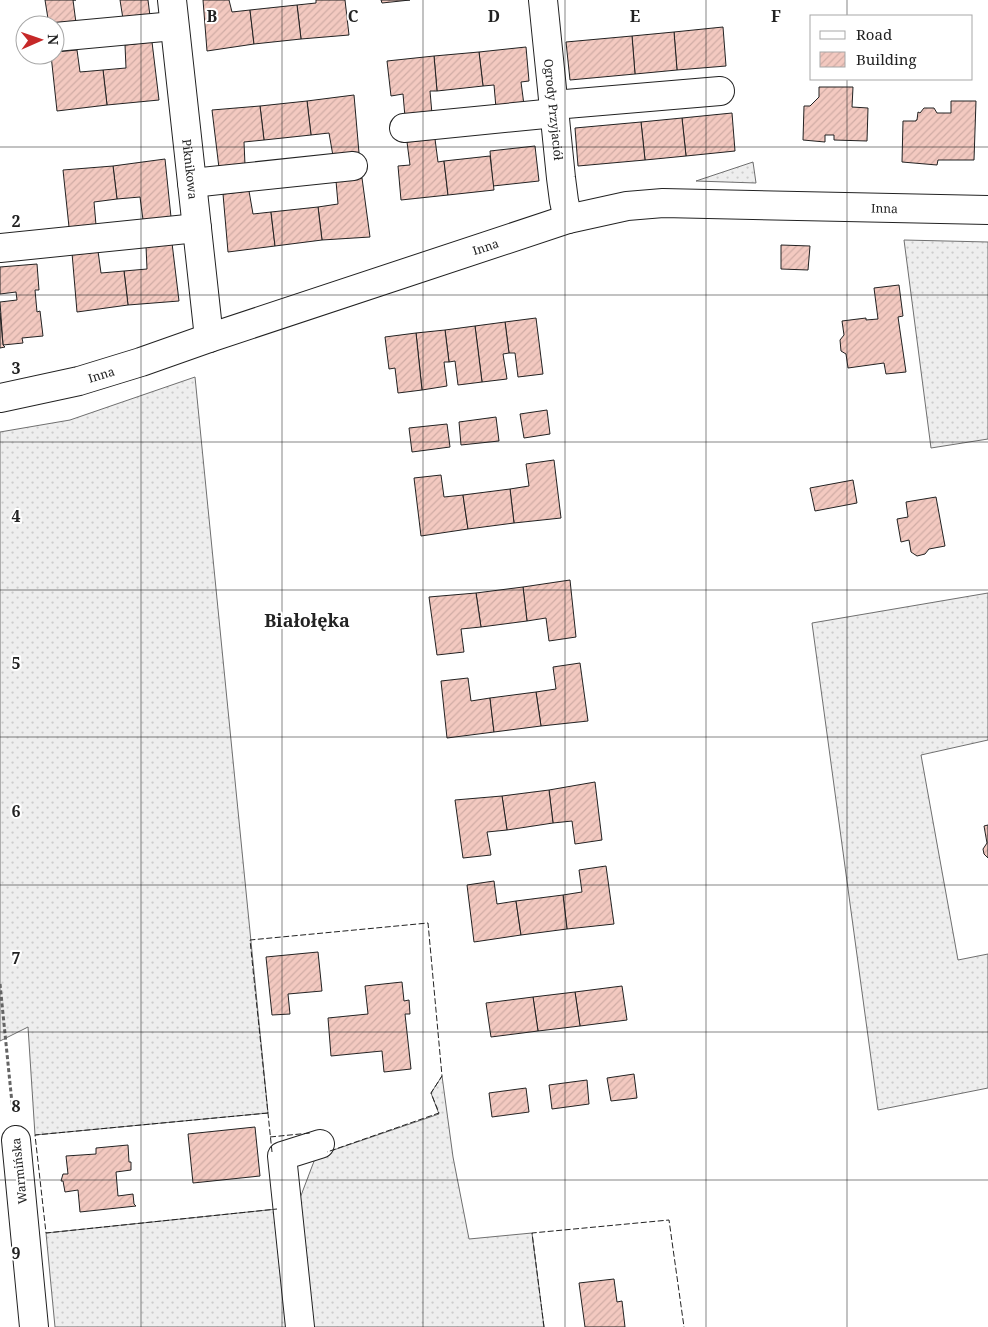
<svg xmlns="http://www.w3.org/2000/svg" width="988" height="1327" font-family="'Noto Serif',serif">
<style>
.grass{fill:url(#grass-dots);stroke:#6f6f6f}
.building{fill:url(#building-hatch);stroke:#222}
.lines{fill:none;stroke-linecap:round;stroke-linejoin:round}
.minor-casing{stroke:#222;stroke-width:30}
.path{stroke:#646464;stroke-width:3;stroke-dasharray:4 2.5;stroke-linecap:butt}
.minor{stroke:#fff;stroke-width:28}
.fence{stroke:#222;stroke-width:1;stroke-dasharray:6 2.5;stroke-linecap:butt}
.grid{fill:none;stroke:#222;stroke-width:1;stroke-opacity:0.55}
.labels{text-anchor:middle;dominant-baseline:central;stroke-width:4;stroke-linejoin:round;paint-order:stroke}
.street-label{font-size:12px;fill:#222;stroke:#fff}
.district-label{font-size:18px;font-weight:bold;fill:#222;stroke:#fff}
.grid-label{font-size:16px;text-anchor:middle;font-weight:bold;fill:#222;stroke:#fff;stroke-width:4;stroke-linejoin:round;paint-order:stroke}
</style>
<defs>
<pattern id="grass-dots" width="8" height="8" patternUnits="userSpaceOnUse" patternTransform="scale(1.25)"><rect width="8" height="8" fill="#eee"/><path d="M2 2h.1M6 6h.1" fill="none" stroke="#ccc" stroke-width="1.8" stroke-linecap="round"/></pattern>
<pattern id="building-hatch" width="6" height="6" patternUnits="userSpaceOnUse" patternTransform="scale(1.25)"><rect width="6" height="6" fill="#f3c9c0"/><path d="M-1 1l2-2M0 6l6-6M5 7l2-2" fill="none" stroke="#d0aca5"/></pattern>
</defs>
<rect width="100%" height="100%" fill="#fff"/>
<g class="grass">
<path d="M 753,162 L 756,183 L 696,181 Z"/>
<path d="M 904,240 L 988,242 L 988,439 L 931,448 Z"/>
<path d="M 195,377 L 268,1113 L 35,1135 L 28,1027 L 0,1041 L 0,432 L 70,420 Z"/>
<path d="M 988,593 L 988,740 L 921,755 L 958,960 L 988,954 L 988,1088 L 878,1110 L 812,623 Z"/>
<path d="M 442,1076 L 453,1157 L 469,1239 L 532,1233 L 544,1327 L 309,1327 L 297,1206 L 316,1156 L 439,1114 L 431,1093 Z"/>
<path d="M 277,1209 L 288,1327 L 55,1327 L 46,1233 Z"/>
</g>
<g class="building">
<path d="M 45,0 L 76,0 L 73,0 L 76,23 L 49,25 Z"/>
<path d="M 120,0 L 148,0 L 150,16 L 123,19 Z"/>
<path d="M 203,0 L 229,0 L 232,12 L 250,10 L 254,44 L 207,51 Z"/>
<path d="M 316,0 L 345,0 L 349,35 L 301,39 L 297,5 L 316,3 Z"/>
<path d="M 381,0 L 410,0 L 382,3 Z"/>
<path d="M 297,5 L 301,39 L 254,44 L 250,10 Z"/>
<path d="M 723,27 L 726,66 L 677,70 L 674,32 Z"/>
<path d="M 674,32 L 677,70 L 635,74 L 632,36 Z"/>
<path d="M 632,36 L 635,74 L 570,80 L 566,42 Z"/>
<path d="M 152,42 L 159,100 L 107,105 L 103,70 L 126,68 L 125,45 Z"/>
<path d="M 526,47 L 529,81 L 521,82 L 524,105 L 496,108 L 494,85 L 483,86 L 479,52 Z"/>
<path d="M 77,50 L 80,72 L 103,70 L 107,105 L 57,111 L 51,55 L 55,55 L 55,52 Z"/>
<path d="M 479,52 L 483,86 L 437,91 L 434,56 Z"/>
<path d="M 434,56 L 437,91 L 430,91 L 432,114 L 405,117 L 403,94 L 391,96 L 387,61 Z"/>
<path d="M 819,87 L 853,87 L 852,107 L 868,108 L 867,141 L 834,140 L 834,135 L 825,135 L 825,142 L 803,140 L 804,106 L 810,106 L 819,97 Z"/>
<path d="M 354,95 L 359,153 L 333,156 L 329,133 L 311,135 L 307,101 Z"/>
<path d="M 307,101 L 311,135 L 264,140 L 260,106 Z"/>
<path d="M 951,101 L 976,101 L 974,160 L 938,160 L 937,165 L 902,162 L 903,121 L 916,121 L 916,120 L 917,120 L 918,112 L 920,113 L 924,108 L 934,108 L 937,113 L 951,113 Z"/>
<path d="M 260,106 L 264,140 L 244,142 L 245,165 L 219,168 L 212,110 Z"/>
<path d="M 732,113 L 735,151 L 686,156 L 682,118 Z"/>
<path d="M 682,118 L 686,156 L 645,160 L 641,122 Z"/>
<path d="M 641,122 L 645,160 L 578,166 L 575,128 Z"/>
<path d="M 435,139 L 438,162 L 444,161 L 448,195 L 401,200 L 398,166 L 410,165 L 407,142 Z"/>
<path d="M 535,146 L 539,181 L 493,186 L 490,151 Z"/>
<path d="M 490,156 L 494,190 L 448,195 L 444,161 Z"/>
<path d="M 165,159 L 171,217 L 143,220 L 140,197 L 117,199 L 113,166 Z"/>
<path d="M 113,166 L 117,199 L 94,202 L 96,225 L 69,227 L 63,170 Z"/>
<path d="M 362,178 L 370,237 L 322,240 L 318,207 L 338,204 L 336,181 Z"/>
<path d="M 249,191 L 253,214 L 271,212 L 275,246 L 228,252 L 223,194 Z"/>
<path d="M 318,207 L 322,240 L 275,246 L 271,212 Z"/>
<path d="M 172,243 L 179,301 L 128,305 L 124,271 L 147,269 L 146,246 Z"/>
<path d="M 781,245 L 810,246 L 808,270 L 781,269 Z"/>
<path d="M 98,251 L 101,273 L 124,271 L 128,305 L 77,312 L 72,253 Z"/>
<path d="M 37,264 L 39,290 L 35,290 L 37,312 L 40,311 L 43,336 L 22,338 L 23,343 L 3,345 L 0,302 L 17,300 L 16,292 L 0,294 L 0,267 Z"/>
<path d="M 899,285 L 903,316 L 898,317 L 906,372 L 886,374 L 884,363 L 848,368 L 846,354 L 841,351 L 840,340 L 844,335 L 842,321 L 866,318 L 866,320 L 878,319 L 874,288 Z"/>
<path d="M 0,313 L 3,345 L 5,347 L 0,348 Z"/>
<path d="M 536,318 L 543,374 L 518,377 L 515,353 L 509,353 L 505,322 Z"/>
<path d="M 505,322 L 509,353 L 503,354 L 507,379 L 482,382 L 475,326 Z"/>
<path d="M 475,326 L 482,382 L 458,385 L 455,361 L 449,362 L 445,330 Z"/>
<path d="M 445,330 L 449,362 L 444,362 L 447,386 L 422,390 L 416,333 Z"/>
<path d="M 416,333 L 422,390 L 398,393 L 395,368 L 389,369 L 385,337 Z"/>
<path d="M 547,410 L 550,434 L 524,438 L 520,414 Z"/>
<path d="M 496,417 L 499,441 L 461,445 L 459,422 Z"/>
<path d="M 447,424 L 450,447 L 412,452 L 409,428 Z"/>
<path d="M 554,460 L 561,518 L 514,523 L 510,489 L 529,486 L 526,464 Z"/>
<path d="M 441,475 L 444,497 L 463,495 L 468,529 L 421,536 L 414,478 Z"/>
<path d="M 853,480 L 857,503 L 815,511 L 810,488 Z"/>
<path d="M 510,489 L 514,523 L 468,529 L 463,495 Z"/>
<path d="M 936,497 L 945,546 L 929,549 L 925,554 L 917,556 L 911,552 L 909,540 L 901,542 L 897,519 L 908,517 L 906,502 Z"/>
<path d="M 570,580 L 576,637 L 549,641 L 546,618 L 527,621 L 523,587 Z"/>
<path d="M 523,587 L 527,621 L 481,627 L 476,593 Z"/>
<path d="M 476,593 L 481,627 L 461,629 L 464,652 L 437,655 L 429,597 Z"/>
<path d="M 580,663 L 588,721 L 541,726 L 536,692 L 556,689 L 553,667 Z"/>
<path d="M 468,678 L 471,701 L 490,698 L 494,732 L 447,738 L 441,681 Z"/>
<path d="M 536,692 L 541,726 L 494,732 L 490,698 Z"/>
<path d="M 595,782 L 602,840 L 575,844 L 572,821 L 553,823 L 549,790 Z"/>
<path d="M 549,790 L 553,823 L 507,830 L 502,796 Z"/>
<path d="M 502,796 L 507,830 L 487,832 L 491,855 L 463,858 L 455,800 Z"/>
<path d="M 988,825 L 988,858 L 984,854 L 983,849 L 987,843 L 984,826 Z"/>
<path d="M 606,866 L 614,924 L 567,929 L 563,895 L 582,892 L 579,870 Z"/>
<path d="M 494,881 L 497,904 L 516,901 L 521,935 L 474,942 L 467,885 Z"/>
<path d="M 563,895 L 567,929 L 521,935 L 516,901 Z"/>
<path d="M 318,952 L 322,991 L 288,994 L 290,1014 L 272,1015 L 266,957 Z"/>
<path d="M 402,982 L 404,1001 L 409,1000 L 410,1014 L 405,1014 L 411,1069 L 384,1072 L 382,1051 L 331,1056 L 328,1018 L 368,1014 L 365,986 Z"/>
<path d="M 622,986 L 627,1020 L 580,1026 L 575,992 Z"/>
<path d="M 575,992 L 580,1026 L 538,1031 L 533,997 Z"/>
<path d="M 533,997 L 538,1031 L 491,1037 L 486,1003 Z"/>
<path d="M 634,1074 L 637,1098 L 611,1101 L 607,1078 Z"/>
<path d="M 587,1080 L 589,1104 L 552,1109 L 549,1085 Z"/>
<path d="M 526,1088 L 529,1112 L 492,1117 L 489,1093 Z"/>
<path d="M 255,1127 L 260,1176 L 193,1183 L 188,1134 Z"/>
<path d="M 128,1145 L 129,1162 L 131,1162 L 131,1170 L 116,1172 L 118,1196 L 133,1194 L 134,1204 L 136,1206 L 80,1212 L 78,1190 L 65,1192 L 63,1181 L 61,1181 L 63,1174 L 68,1174 L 66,1156 L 96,1154 L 96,1148 Z"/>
<path d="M 614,1279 L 617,1302 L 622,1301 L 625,1327 L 585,1327 L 579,1283 Z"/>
</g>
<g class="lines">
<g class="minor-casing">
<g id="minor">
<path id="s1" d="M 172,0 L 209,338"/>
<path id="s2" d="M 543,0 L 561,178 L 564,201 L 568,219"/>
<path d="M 55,37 L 174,26"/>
<path d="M 554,105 L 720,91"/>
<path d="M 404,128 L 555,113"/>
<path d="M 192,183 L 353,166"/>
<path d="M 0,248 L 197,228"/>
<path id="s3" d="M 0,398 L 79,381 L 141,362 L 209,338 L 568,219 L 627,206 L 663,203 L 988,210"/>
<path d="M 16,1140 L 34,1327"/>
<path d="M 300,1327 L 282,1156 L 320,1144"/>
</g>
</g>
<path class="path" d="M 0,984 L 13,1113"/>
<use href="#minor" class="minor"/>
<g class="fence">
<path d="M 268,1113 L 35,1135 L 46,1233 L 277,1209"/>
<path d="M 270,1137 L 310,1133"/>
<path d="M 272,1152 L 250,940 L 428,923 L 442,1076 L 431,1093 L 439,1113 L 327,1152"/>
<path d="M 544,1327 L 532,1233 L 669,1220 L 684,1327"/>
</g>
</g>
<path class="grid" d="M 141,0 L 141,1327M 282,0 L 282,1327M 423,0 L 423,1327M 565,0 L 565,1327M 706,0 L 706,1327M 847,0 L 847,16M 847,79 L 847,1327M 0,147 L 988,147M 0,295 L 988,295M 0,442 L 988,442M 0,590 L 988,590M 0,737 L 988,737M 0,885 L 988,885M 0,1032 L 988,1032M 0,1180 L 988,1180"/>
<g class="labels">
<g class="street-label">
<text stroke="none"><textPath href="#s2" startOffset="110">Ogrody Przyjaciół</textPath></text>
<text stroke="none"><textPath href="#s1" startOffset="170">Piknikowa</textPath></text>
<text stroke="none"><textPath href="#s3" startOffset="914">Inna</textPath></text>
<text stroke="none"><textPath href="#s3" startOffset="509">Inna</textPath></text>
<text stroke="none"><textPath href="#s3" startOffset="104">Inna</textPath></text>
<text transform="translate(19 1171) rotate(-96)">Warmińska</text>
</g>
<g class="district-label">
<text x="307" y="620">Białołęka</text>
</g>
</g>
<g class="grid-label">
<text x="212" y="22">B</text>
<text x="353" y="22">C</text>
<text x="494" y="22">D</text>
<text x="635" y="22">E</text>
<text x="776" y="22">F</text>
<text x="16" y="227">2</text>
<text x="16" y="374">3</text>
<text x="16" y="522">4</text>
<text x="16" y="669">5</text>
<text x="16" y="817">6</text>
<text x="16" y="964">7</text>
<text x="16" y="1112">8</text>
<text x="16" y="1259">9</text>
</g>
<rect x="810" y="15" width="162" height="65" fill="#ffffff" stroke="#a7a7a7"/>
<rect x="820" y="31" width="25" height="8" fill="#ffffff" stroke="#a7a7a7"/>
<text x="856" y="40" font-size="15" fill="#222222">Road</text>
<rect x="820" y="52" width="25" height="15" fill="url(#building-hatch)" stroke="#a7a7a7"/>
<text x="856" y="65" font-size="15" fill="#222222">Building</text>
<g transform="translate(40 40) rotate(88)"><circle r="24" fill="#ffffff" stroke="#a7a7a7"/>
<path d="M0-4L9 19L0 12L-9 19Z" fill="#c62828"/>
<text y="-8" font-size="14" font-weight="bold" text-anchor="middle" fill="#222222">N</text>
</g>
</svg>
